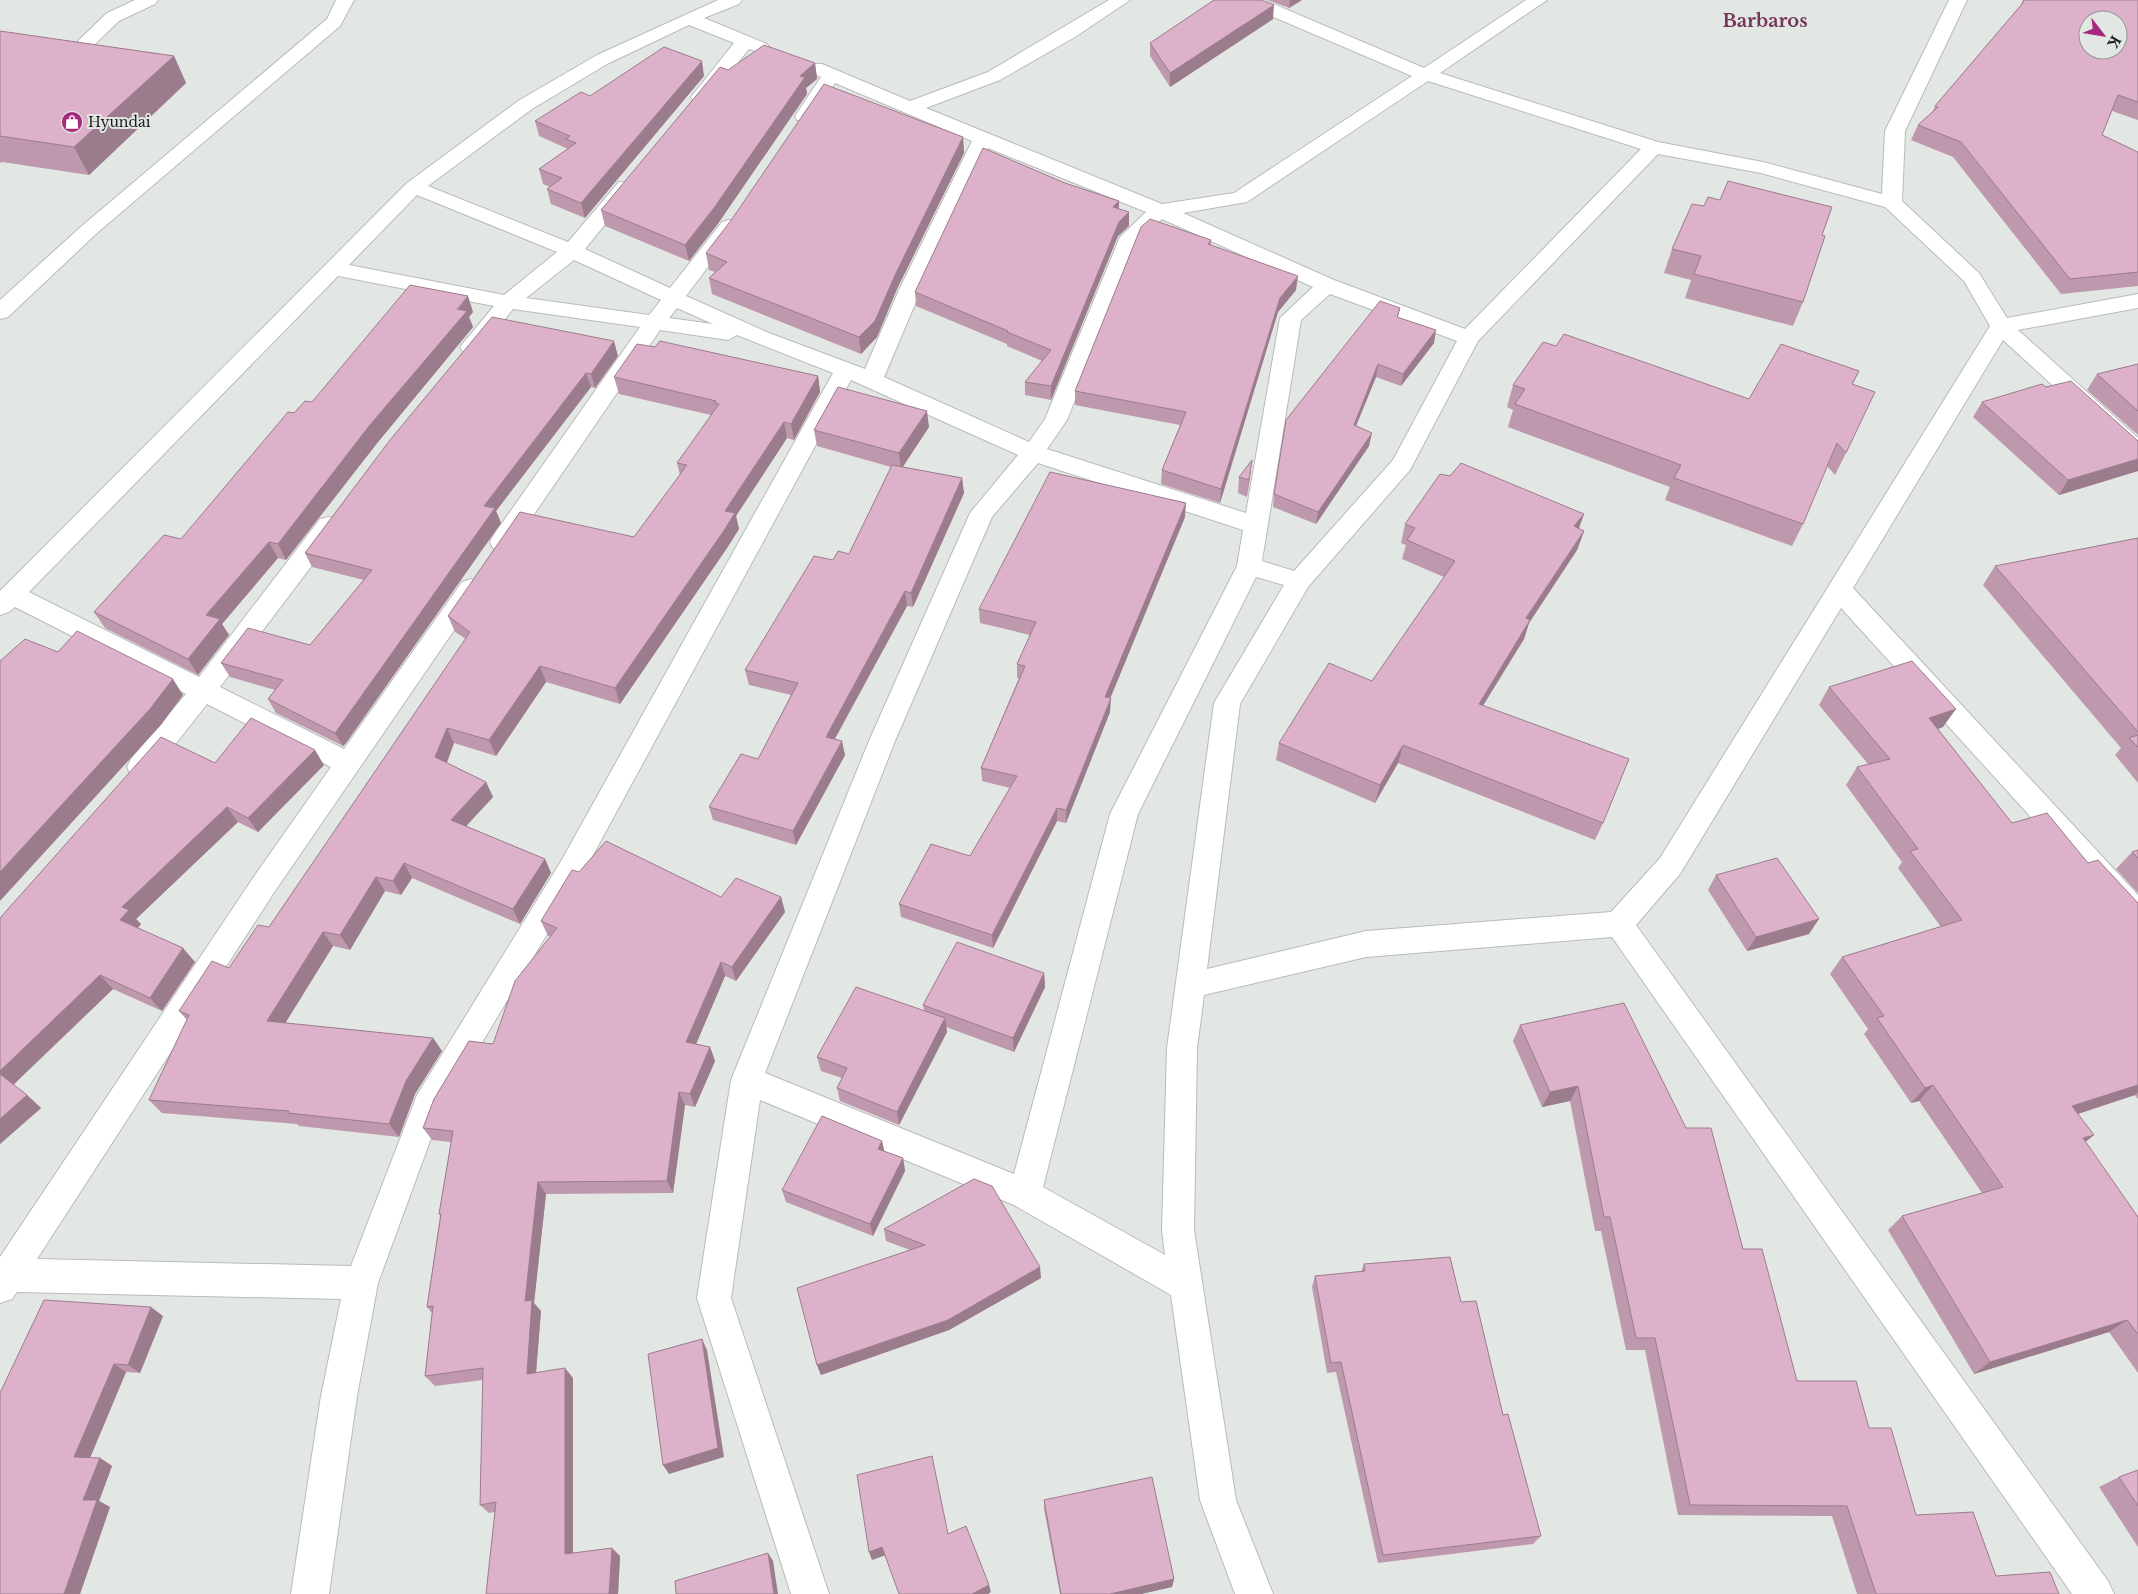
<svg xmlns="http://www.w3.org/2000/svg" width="2138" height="1594" font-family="'Libre Baskerville',serif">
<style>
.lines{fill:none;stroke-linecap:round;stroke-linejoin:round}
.street-casing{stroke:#b8bbb9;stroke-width:2}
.street{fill:#fff;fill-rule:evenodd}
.wall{fill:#be98ad}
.shaded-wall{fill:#9b7c8d}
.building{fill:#ddb1c9;stroke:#9b7c8d;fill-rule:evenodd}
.labels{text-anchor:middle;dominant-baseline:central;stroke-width:4;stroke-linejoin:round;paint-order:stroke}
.far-poi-label{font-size:14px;fill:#1b1c1b;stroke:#e3e7e4;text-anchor:start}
.far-district-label{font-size:18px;font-weight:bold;fill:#74365c;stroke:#e3e7e4}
</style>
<rect width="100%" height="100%" fill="#e3e7e4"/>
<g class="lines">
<g class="street-casing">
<g id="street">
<path d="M 135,0 L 158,0 L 155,4 L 119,21 L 92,47 L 80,47 L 77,43 L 80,39 L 107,13 Z"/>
<path d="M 336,0 L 354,0 L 340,26 L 97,233 L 8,317 L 0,319 L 0,300 L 83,225 L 327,19 Z"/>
<path d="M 718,0 L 742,0 L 739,4 L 704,18 L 767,44 L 770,48 L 767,52 L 761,53 L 749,49 L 707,101 L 693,101 L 691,97 L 734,43 L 689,25 L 609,63 L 532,109 L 428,186 L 568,242 L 619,182 L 633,182 L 636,186 L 633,190 L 585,249 L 670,288 L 722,222 L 729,220 L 736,222 L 739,226 L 686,296 L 769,333 L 865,369 L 899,290 L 972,141 L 835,83 L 811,120 L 797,120 L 795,116 L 821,77 L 810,72 L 807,68 L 810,64 L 822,64 L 910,101 L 988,72 L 1109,0 L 1130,0 L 1075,37 L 1000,80 L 926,108 L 1162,204 L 1234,193 L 1412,76 L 1243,4 L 1240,0 L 1264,0 L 1424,68 L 1526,0 L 1547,0 L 1440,73 L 1658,142 L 1763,162 L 1882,194 L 1885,131 L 1949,0 L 1967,0 L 1905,131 L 1902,201 L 1979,273 L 2007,318 L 2138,294 L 2138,308 L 2018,330 L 2138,438 L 2138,459 L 2130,456 L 2003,340 L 1853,588 L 2138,895 L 2138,927 L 2128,924 L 1841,608 L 1680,874 L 1636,925 L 2108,1581 L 2114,1594 L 2072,1594 L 1612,937 L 1366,957 L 1204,995 L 1197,1048 L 1194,1230 L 1236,1500 L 1273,1594 L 1235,1594 L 1200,1500 L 1171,1295 L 1014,1205 L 760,1100 L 731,1298 L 829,1594 L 791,1594 L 697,1298 L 731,1080 L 869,741 L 970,513 L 1018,455 L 851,380 L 580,879 L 441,1111 L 378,1283 L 357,1396 L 329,1594 L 291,1594 L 321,1396 L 341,1299 L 17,1292 L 12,1299 L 0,1303 L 0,1257 L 253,878 L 331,767 L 207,704 L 151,775 L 141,778 L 131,775 L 127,767 L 131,759 L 186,694 L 15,607 L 9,612 L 0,615 L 0,591 L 407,183 L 518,101 L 597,55 ZM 1428,81 L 1641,149 L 1465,329 L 1334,280 L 1183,213 L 1247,202 ZM 988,148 L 1146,212 L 1120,237 L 1045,419 L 1029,442 L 884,377 L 921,290 ZM 1658,154 L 1761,173 L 1885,207 L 1964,281 L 1990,326 L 1660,858 L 1611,912 L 1366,931 L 1207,969 L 1240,704 L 1308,587 L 1410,470 L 1478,341 ZM 417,195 L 557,252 L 504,295 L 349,265 ZM 1162,219 L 1313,287 L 1280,318 L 1246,513 L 1047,449 L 1067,420 L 1139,240 ZM 574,260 L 661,300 L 649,315 L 526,298 ZM 338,276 L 494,306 L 460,347 L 463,352 L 471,354 L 479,352 L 513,309 L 640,327 L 493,536 L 490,542 L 493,548 L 502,551 L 511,548 L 660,330 L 728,340 L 737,335 L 833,373 L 560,863 L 417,1095 L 351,1266 L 37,1259 L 273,894 L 483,588 L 480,582 L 471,579 L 462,582 L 344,749 L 220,687 L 338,531 L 341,525 L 338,519 L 329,517 L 320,519 L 199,677 L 29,592 ZM 1330,294 L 1457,341 L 1393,460 L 1294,571 L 1262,561 L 1301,320 ZM 677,308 L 713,324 L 669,318 ZM 1038,463 L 1243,530 L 1237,566 L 1110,814 L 1014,1174 L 765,1073 L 895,741 L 992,517 ZM 1256,577 L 1284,585 L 1214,703 L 1167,1048 L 1162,1230 L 1165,1255 L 1043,1187 L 1138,814 Z"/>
</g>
</g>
<use href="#street" class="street"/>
</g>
<g class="wall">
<path d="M 1268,0 L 1302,0 L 1289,8 Z"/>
<path d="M 2023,0 L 2138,0 L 2138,120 L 2112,111 L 2102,135 L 2138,152 L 2138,286 L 2061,294 L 1953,157 L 1911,140 L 1918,125 L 1933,111 L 1935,106 L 2021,5 Z"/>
<path d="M 1273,19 L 1170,87 L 1150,56 L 1150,43 Z"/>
<path d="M 0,31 L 174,56 L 186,83 L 89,175 L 2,162 L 0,163 Z"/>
<path d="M 815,63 L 817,79 L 806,88 L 807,94 L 717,225 L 689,261 L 605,226 L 601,210 L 728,70 Z"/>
<path d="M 704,76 L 585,218 L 551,204 L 547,189 L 550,187 L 543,184 L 539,169 L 568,149 L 539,136 L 535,121 L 590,96 Z"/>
<path d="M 963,137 L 964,153 L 897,289 L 877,337 L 861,354 L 712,294 L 709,278 L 715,272 L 709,270 L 706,253 Z"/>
<path d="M 1065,183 L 1119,201 L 1119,209 L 1129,226 L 1118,236 L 1051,400 L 1025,395 L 1025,382 L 1042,361 L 1007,346 L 1007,344 L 916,306 L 915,292 Z"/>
<path d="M 1822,235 L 1803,302 L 1793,326 L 1685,298 L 1691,280 L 1664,273 L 1672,249 Z"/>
<path d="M 1211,240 L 1211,245 L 1296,290 L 1278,312 L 1220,503 L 1161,484 L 1162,470 L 1180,425 L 1075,405 L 1075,391 Z"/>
<path d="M 1400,308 L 1398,317 L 1434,343 L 1401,386 L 1376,377 L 1356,426 L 1369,446 L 1316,524 L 1273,507 L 1274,494 Z"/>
<path d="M 473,312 L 469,317 L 473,327 L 378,442 L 286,560 L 278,558 L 222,624 L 229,635 L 198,675 L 105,628 L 94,612 L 181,539 L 294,413 L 312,402 Z"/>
<path d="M 1556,346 L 1749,399 L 1859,371 L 1853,384 L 1846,453 L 1835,475 L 1827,466 L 1803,524 L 1792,546 L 1665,500 L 1670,487 L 1508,427 L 1513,410 L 1507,407 L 1513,385 Z"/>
<path d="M 618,356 L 595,388 L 591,387 L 496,511 L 501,523 L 346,743 L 343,746 L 276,713 L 268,699 L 275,690 L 230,677 L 221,663 L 310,645 L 364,580 L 312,567 L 305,553 L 390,440 Z"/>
<path d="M 2138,364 L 2138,435 L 2087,390 L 2097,374 Z"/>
<path d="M 818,376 L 820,392 L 794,440 L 787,438 L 736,516 L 739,529 L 727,548 L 620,704 L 546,682 L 496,756 L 454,743 L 447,763 L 486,782 L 493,797 L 466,826 L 545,859 L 551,873 L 520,924 L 412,878 L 401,895 L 385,891 L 350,950 L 333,946 L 285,1023 L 433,1038 L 442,1051 L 415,1094 L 399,1137 L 299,1126 L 297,1124 L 162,1113 L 149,1100 L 187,1020 L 179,1011 L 229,968 L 269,927 L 466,639 L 455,632 L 448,616 L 634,537 L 680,475 L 677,463 L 711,415 L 619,394 L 614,377 Z"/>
<path d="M 2046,387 L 2138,441 L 2138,471 L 2059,495 L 1973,417 L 1982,402 Z"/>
<path d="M 929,427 L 903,467 L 962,478 L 964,493 L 913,607 L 907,606 L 835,739 L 845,755 L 796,845 L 713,820 L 709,807 L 758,759 L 791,695 L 749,685 L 745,670 L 849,554 L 891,467 L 817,446 L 814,430 Z"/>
<path d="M 1239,477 L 1250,477 L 1247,497 L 1238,493 Z"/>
<path d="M 1584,514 L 1579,529 L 1584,531 L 1577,550 L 1529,623 L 1524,639 L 1483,705 L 1603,823 L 1595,840 L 1398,763 L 1375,803 L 1276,760 L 1279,743 L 1372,681 L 1444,577 L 1402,559 L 1406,545 L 1401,543 L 1405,524 Z"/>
<path d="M 1185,517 L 1110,698 L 1110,712 L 1066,823 L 1057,821 L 993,948 L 901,917 L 899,904 L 970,856 L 1010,788 L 982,781 L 981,768 L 1019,678 L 1017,678 L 1017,664 L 1030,635 L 980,623 L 979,609 Z"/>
<path d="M 2138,538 L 2138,783 L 2115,755 L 2121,748 L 1983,585 L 1995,566 Z"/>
<path d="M 1829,687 L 1943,727 L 1938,729 L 2012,823 L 2088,863 L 2138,903 L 2138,1099 L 2135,1095 L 2078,1114 L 2085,1142 L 2138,1217 L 2138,1373 L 2109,1332 L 1974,1374 L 1888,1230 L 1902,1216 L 1982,1193 L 1919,1101 L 1911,1103 L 1864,1034 L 1868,1029 L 1830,974 L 1842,957 L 1941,927 L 1898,868 L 1902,862 L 1846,785 L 1857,767 L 1868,764 L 1819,705 Z"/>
<path d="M 215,763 L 324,765 L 258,832 L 238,822 L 136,919 L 141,924 L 138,928 L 195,962 L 162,1011 L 113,989 L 13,1085 L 27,1095 L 41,1108 L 0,1144 L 0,918 Z"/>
<path d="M 2138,850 L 2138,893 L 2116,869 L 2132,852 Z"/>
<path d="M 579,872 L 721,897 L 781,897 L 785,912 L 736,981 L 725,976 L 696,1044 L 710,1047 L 715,1061 L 695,1107 L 685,1105 L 673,1193 L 546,1194 L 534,1303 L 541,1311 L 536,1373 L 573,1378 L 573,1553 L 620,1556 L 618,1594 L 495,1512 L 489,1513 L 480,1505 L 483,1380 L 435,1386 L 425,1376 L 432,1313 L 427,1307 L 440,1216 L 439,1214 L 451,1142 L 432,1140 L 423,1128 L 493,1044 L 550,936 L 548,936 L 541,921 Z"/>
<path d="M 1716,875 L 1809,934 L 1747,951 L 1708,890 Z"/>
<path d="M 1044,973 L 1045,987 L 1014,1052 L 946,1027 L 947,1032 L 899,1125 L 840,1101 L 837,1088 L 842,1078 L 821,1071 L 817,1057 L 924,1010 L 923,1005 Z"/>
<path d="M 1520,1025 L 1743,1249 L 1797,1381 L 1869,1428 L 1916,1515 L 1996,1576 L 2059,1594 L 1857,1594 L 1832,1516 L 1678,1515 L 1645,1350 L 1626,1350 L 1601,1231 L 1595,1231 L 1570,1101 L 1542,1107 L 1513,1041 Z"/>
<path d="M 882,1141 L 884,1151 L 903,1158 L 905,1171 L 873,1236 L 786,1202 L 782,1190 Z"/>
<path d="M 884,1229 L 1041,1278 L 949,1330 L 821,1375 L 817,1365 L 910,1250 L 886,1241 Z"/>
<path d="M 1364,1264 L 1461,1302 L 1503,1415 L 1541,1536 L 1533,1544 L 1378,1563 L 1336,1372 L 1327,1373 L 1312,1287 L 1315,1276 L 1361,1272 Z"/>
<path d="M 163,1316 L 140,1373 L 126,1372 L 90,1458 L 100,1458 L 112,1466 L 99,1501 L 110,1507 L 80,1594 L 0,1594 L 0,1393 Z"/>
<path d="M 2138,1470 L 2138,1547 L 2099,1487 L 2119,1477 Z"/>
<path d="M 1044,1500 L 1174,1579 L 1172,1587 L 1141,1594 L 1060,1594 L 1044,1509 Z"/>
</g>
<g class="shaded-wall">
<path d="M 1290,0 L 1302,0 L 1289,8 Z"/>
<path d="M 1274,5 L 1273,19 L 1170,87 L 1170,73 Z"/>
<path d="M 174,56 L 186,83 L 89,175 L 74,147 Z"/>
<path d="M 702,61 L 704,76 L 585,218 L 581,203 Z"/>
<path d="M 815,63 L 817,79 L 806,88 L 807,94 L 717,225 L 689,261 L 685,245 L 800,76 Z"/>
<path d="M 963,137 L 964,153 L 897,289 L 877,337 L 861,354 L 859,337 L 896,273 Z"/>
<path d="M 1119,201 L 1118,214 L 1113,207 Z"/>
<path d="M 1129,212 L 1129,226 L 1118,236 L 1051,400 L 1051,386 L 1119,222 Z"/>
<path d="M 1298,276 L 1296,290 L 1278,312 L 1220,503 L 1221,489 L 1280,298 Z"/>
<path d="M 468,296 L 473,312 L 469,317 L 473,327 L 378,442 L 286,560 L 278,544 Z"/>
<path d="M 1436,330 L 1434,343 L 1401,386 L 1403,374 Z"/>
<path d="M 614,341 L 618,356 L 595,388 L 591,374 Z"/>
<path d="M 1378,364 L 1376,377 L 1351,438 L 1354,425 Z"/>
<path d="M 586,373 L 591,387 L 496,511 L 501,523 L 346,743 L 343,746 L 335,733 L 484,506 Z"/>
<path d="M 818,376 L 820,392 L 794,440 L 791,424 Z"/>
<path d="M 927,411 L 929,427 L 901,469 L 899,453 Z"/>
<path d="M 784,422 L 787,438 L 736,516 L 739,529 L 727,548 L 620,704 L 615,688 L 725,511 Z"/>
<path d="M 1372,433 L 1369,446 L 1316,524 L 1318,512 Z"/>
<path d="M 2138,459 L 2138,471 L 2059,495 L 2068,480 Z"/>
<path d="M 1252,460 L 1250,477 L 1247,497 L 1249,480 Z"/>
<path d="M 962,478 L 964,493 L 913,607 L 911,593 Z"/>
<path d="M 1186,503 L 1185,517 L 1105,711 L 1105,697 Z"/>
<path d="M 1584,514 L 1577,532 L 1574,526 Z"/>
<path d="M 1584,531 L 1577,550 L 1529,623 L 1524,639 L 1473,722 L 1479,704 L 1526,618 Z"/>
<path d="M 269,542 L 278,558 L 222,624 L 229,635 L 198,675 L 188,659 L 206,615 Z"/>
<path d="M 905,591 L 907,606 L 828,751 L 826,737 Z"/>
<path d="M 540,666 L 546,682 L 496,756 L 489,740 Z"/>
<path d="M 173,679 L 183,695 L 161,725 L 0,901 L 0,872 Z"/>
<path d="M 1111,698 L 1110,712 L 1066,823 L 1066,810 Z"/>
<path d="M 1956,709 L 1943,727 L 1917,736 L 1929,718 Z"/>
<path d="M 447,728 L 454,743 L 443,772 L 435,757 Z"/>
<path d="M 842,741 L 845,755 L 796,845 L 793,831 Z"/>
<path d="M 1403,745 L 1398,763 L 1375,803 L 1380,785 Z"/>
<path d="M 315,750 L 324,765 L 258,832 L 248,818 Z"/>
<path d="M 486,782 L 493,797 L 458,835 L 451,820 Z"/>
<path d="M 227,807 L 238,822 L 136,919 L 141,924 L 132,934 L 120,920 L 122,907 Z"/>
<path d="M 1057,808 L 1057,821 L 993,948 L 992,935 Z"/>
<path d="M 545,859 L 551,873 L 520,924 L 513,909 Z"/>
<path d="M 404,863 L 412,878 L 401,895 L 393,881 Z"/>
<path d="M 376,877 L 385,891 L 350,950 L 340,935 Z"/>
<path d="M 781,897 L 785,912 L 736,981 L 732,967 Z"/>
<path d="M 1819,919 L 1809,934 L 1747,951 L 1756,937 Z"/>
<path d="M 323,932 L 333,946 L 278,1035 L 267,1021 Z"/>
<path d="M 183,948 L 195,962 L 162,1011 L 150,998 Z"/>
<path d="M 721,962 L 725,976 L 691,1056 L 686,1042 Z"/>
<path d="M 1044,973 L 1045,987 L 1014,1052 L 1013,1038 Z"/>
<path d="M 100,975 L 113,989 L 12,1086 L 0,1075 L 0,1071 Z"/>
<path d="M 945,1018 L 947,1032 L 899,1125 L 897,1112 Z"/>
<path d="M 433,1038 L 442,1051 L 415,1094 L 399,1137 L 389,1124 L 406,1081 Z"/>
<path d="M 710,1047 L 715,1061 L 695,1107 L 690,1094 Z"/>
<path d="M 1933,1085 L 1919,1101 L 1911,1103 L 1925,1088 Z"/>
<path d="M 2138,1085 L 2138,1093 L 2135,1095 L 2056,1121 L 2072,1106 Z"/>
<path d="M 1578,1086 L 1570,1101 L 1542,1107 L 1550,1092 Z"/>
<path d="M 679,1092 L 685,1105 L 673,1193 L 667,1181 Z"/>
<path d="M 27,1095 L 41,1108 L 0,1144 L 0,1119 Z"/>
<path d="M 2094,1135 L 2077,1149 L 2083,1138 Z"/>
<path d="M 882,1141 L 885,1154 L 878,1149 Z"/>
<path d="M 903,1158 L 905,1171 L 873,1236 L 870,1224 Z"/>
<path d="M 538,1182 L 546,1194 L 534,1303 L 541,1311 L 535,1385 L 527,1374 L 525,1301 Z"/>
<path d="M 1040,1267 L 1041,1278 L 949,1330 L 821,1375 L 817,1365 Z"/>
<path d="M 151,1307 L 163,1316 L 140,1373 L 128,1365 Z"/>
<path d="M 2127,1320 L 2109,1332 L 1974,1374 L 1990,1362 Z"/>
<path d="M 702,1339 L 707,1350 L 724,1457 L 669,1474 L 663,1465 Z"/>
<path d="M 114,1364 L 126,1372 L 87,1465 L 74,1457 Z"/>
<path d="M 565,1368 L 573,1378 L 573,1561 L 565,1554 Z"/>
<path d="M 100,1458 L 112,1466 L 99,1501 L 110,1507 L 80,1594 L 64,1594 L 83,1500 Z"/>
<path d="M 882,1547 L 886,1555 L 872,1560 L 869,1552 Z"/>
<path d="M 612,1548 L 620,1556 L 618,1594 L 609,1594 Z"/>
<path d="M 768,1553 L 773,1561 L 778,1594 L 774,1594 Z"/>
<path d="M 1174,1579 L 1172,1587 L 1141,1594 L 1110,1594 Z"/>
<path d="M 989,1585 L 991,1592 L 988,1594 L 972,1594 Z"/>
</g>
<g class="building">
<path d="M 1214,0 L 1261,0 L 1274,5 L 1170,73 L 1150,43 Z"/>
<path d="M 2024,0 L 2138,0 L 2138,102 L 2118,95 L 2102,135 L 2138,152 L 2138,272 L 2070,279 L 1961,142 L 1918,125 L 1938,107 L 1935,106 L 2022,4 ZM 2088,20 L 2118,20 L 2118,50 L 2088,50 Z"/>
<path d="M 0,31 L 174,56 L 74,147 L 0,136 Z"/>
<path d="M 764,45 L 815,63 L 800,76 L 805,77 L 714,208 L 685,245 L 601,210 L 720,67 L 728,70 Z"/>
<path d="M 664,47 L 702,61 L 581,203 L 547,189 L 562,178 L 539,169 L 576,143 L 566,139 L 570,136 L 535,121 L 581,92 L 590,96 Z"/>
<path d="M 824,84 L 963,137 L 896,273 L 875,321 L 859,337 L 709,278 L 727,262 L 706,253 L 732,219 Z"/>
<path d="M 983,148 L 1065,183 L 1119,201 L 1113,207 L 1129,212 L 1119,222 L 1051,386 L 1025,382 L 1051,350 L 1007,332 L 1008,331 L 915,292 Z"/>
<path d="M 1728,181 L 1832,207 L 1822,235 L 1825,236 L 1803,302 L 1694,274 L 1701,256 L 1672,249 L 1692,204 L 1704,206 L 1708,197 L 1720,200 Z"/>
<path d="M 1150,219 L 1211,240 L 1208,244 L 1298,276 L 1280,298 L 1221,489 L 1162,470 L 1186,412 L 1075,391 L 1141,227 Z"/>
<path d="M 410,285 L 468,296 L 457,309 L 467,311 L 370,425 L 278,544 L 269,542 L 206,615 L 220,619 L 188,659 L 94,612 L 164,535 L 181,539 L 288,412 L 294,413 L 305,401 L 312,402 Z"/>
<path d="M 1380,301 L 1400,308 L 1397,317 L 1436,330 L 1403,374 L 1378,364 L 1354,425 L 1372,433 L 1318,512 L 1274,494 L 1286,420 Z"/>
<path d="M 492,317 L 614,341 L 591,374 L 586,373 L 484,506 L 495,508 L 338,729 L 335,733 L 268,699 L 283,680 L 221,663 L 248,628 L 310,645 L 372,570 L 305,553 L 390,440 Z"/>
<path d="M 1564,334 L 1749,399 L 1781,344 L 1859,371 L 1852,384 L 1875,392 L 1846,453 L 1837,443 L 1803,524 L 1674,478 L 1681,465 L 1515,404 L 1525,389 L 1513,385 L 1543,342 L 1556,346 Z"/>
<path d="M 660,341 L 818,376 L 791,424 L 784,422 L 725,511 L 735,513 L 723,532 L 615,688 L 540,666 L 489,740 L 447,728 L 435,757 L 486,782 L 451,820 L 545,859 L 513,909 L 404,863 L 393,881 L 376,877 L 340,935 L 323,932 L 267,1021 L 433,1038 L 406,1081 L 389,1124 L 288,1113 L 289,1111 L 149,1100 L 189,1015 L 179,1011 L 212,961 L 229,968 L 258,925 L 269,927 L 470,632 L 448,616 L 520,512 L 634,537 L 687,465 L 677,463 L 719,404 L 715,403 L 716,401 L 614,377 L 637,344 L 655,347 Z"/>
<path d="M 2138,364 L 2138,411 L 2097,374 Z"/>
<path d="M 2071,381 L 2138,441 L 2138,459 L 2068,480 L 1982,402 L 2042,384 L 2046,387 Z"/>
<path d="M 838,387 L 927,411 L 899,453 L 814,430 Z"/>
<path d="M 1252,460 L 1249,480 L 1239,477 Z"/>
<path d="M 1461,463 L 1584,514 L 1574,526 L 1584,531 L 1526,618 L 1530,620 L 1479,704 L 1629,759 L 1603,823 L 1403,745 L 1380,785 L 1279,743 L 1329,663 L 1372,681 L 1455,561 L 1407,540 L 1415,528 L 1405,524 L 1440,474 L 1450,476 Z"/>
<path d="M 892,465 L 962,478 L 911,593 L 905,591 L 826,737 L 842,741 L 793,831 L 709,807 L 741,754 L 758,759 L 798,683 L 745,670 L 814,556 L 833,560 L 838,551 L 849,554 Z"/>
<path d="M 1050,472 L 1186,503 L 1105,697 L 1111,698 L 1066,810 L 1057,808 L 992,935 L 899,904 L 931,844 L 970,856 L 1017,776 L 981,768 L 1025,666 L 1017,664 L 1036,622 L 979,609 Z"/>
<path d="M 2138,538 L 2138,732 L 1995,566 Z"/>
<path d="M 77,631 L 173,679 L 150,709 L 0,872 L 0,661 L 25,639 L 58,652 Z"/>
<path d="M 1912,661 L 1956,709 L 1929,718 L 2012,823 L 2047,813 L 2088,863 L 2098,860 L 2138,903 L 2138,1085 L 2072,1106 L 2094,1135 L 2083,1138 L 2138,1217 L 2138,1334 L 2127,1320 L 1990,1362 L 1902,1216 L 2003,1187 L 1933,1085 L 1925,1088 L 1877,1018 L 1884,1016 L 1842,957 L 1962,920 L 1910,851 L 1918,849 L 1857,767 L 1890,759 L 1829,687 Z"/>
<path d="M 251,718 L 315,750 L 248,818 L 227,807 L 122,907 L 129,910 L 120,920 L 183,948 L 150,998 L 100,975 L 0,1071 L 0,918 L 161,737 L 215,763 Z"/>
<path d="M 2138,735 L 2138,747 L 2129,738 Z"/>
<path d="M 606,841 L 721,897 L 736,878 L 781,897 L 732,967 L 721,962 L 686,1042 L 710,1047 L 690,1094 L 679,1092 L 667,1181 L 538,1182 L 525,1301 L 532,1300 L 527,1374 L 565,1368 L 565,1554 L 612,1548 L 609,1594 L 486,1594 L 496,1502 L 480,1505 L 483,1368 L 425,1376 L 433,1306 L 427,1307 L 441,1214 L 439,1214 L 453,1131 L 423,1128 L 434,1099 L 469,1041 L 493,1044 L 515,981 L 557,928 L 541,921 L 572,870 L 579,872 Z"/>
<path d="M 2138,850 L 2138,858 L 2132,852 Z"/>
<path d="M 1777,858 L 1819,919 L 1756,937 L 1716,875 Z"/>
<path d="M 957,942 L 1044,973 L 1013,1038 L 923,1005 Z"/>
<path d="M 856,987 L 945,1018 L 897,1112 L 837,1088 L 847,1068 L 817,1057 Z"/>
<path d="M 1624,1003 L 1686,1128 L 1711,1128 L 1743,1249 L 1762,1249 L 1797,1381 L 1856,1381 L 1869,1428 L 1891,1428 L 1916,1515 L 1973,1512 L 1996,1576 L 2050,1572 L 2059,1594 L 1876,1594 L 1847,1506 L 1690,1505 L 1655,1338 L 1636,1338 L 1610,1217 L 1604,1217 L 1578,1086 L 1550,1092 L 1520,1025 Z"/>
<path d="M 0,1074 L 27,1095 L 0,1119 Z"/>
<path d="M 822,1116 L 882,1141 L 878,1149 L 903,1158 L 870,1224 L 782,1190 Z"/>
<path d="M 974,1179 L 992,1186 L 1040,1267 L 948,1320 L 817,1365 L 797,1288 L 925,1245 L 884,1229 Z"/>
<path d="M 1450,1257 L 1461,1302 L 1476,1301 L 1503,1415 L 1508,1414 L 1541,1536 L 1383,1555 L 1341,1362 L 1331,1363 L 1315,1276 L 1365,1271 L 1364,1264 Z"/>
<path d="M 44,1300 L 151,1307 L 128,1365 L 114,1364 L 74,1457 L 100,1458 L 83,1500 L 97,1500 L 64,1594 L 0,1594 L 0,1393 Z"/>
<path d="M 702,1339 L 718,1448 L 663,1465 L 648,1354 Z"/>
<path d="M 932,1456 L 948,1534 L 966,1526 L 989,1585 L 972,1594 L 899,1594 L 882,1547 L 869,1552 L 857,1475 Z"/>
<path d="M 2138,1470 L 2138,1506 L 2119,1477 Z"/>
<path d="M 1152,1477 L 1174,1579 L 1110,1594 L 1061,1594 L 1044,1500 Z"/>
<path d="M 768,1553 L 774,1594 L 676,1594 L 675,1581 Z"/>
</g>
<defs>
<g id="shop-disc" transform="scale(1.125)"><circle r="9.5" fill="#a62a7d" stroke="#e3e7e4"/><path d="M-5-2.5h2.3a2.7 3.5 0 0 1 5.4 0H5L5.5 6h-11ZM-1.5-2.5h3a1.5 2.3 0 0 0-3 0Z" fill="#fff"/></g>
</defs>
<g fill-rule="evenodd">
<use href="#shop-disc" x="72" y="122"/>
</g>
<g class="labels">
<g class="far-poi-label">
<text x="88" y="122">Hyundai</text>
</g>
<g class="far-district-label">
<text x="1765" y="21">Barbaros</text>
</g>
</g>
<g transform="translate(2103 35) rotate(121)"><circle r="24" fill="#e3e7e4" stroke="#939694"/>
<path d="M0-4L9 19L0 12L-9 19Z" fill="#a62a7d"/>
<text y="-8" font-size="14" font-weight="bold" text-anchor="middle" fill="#1b1c1b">K</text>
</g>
</svg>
